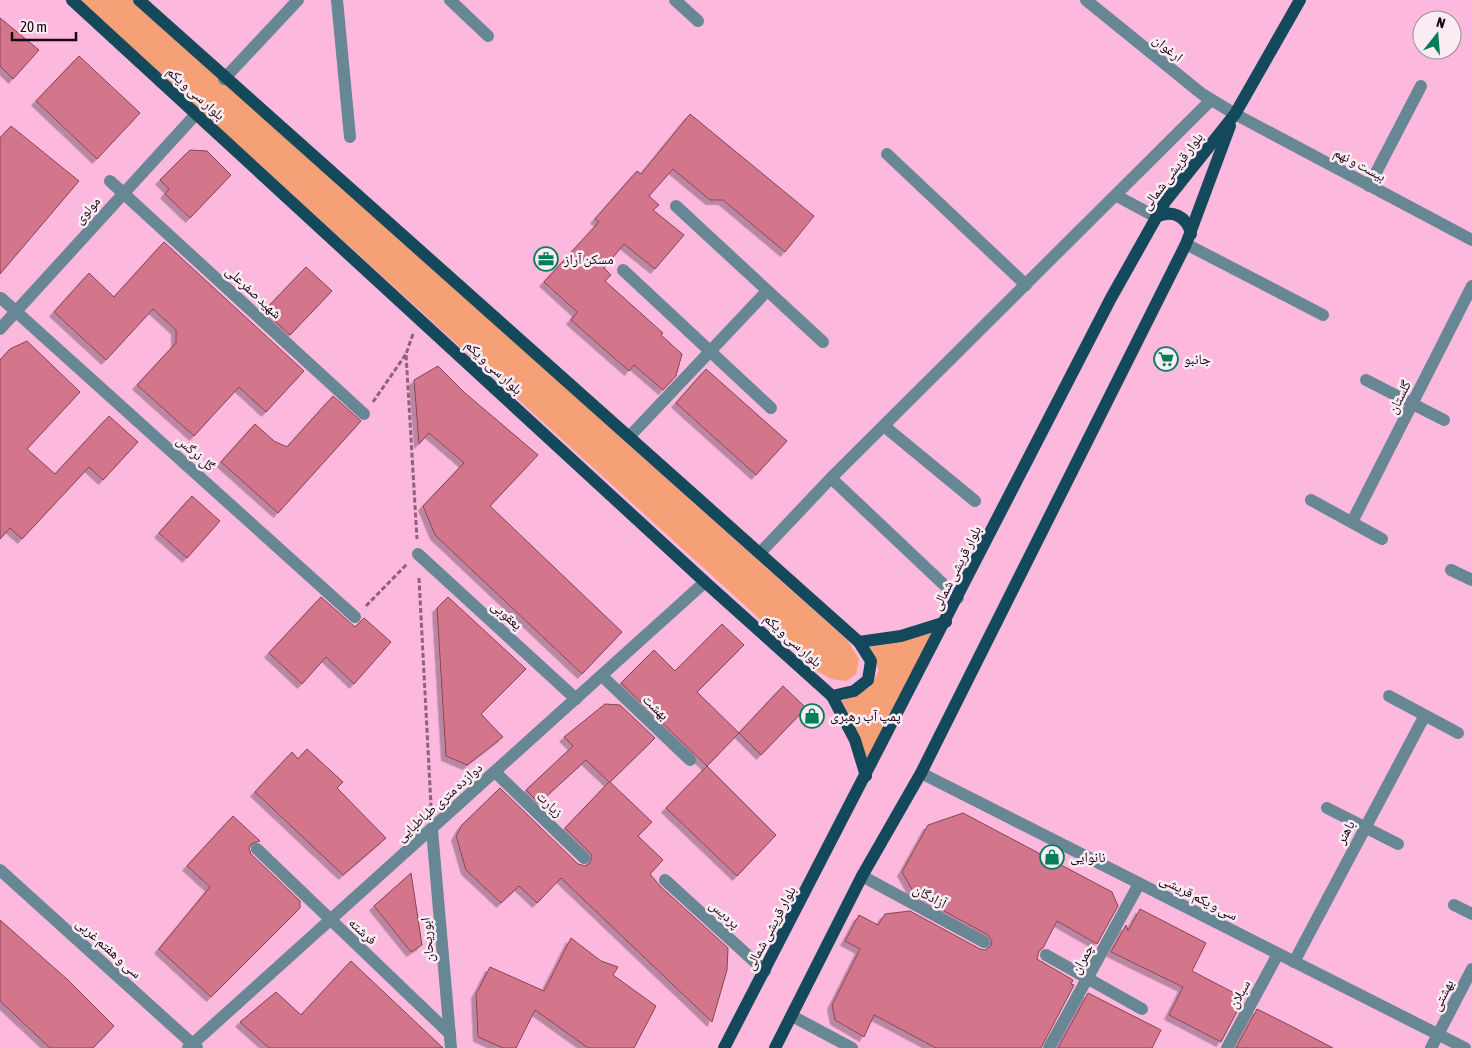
<svg xmlns="http://www.w3.org/2000/svg" width="1472" height="1048" font-family="'Asap Condensed','Noto Naskh Arabic',sans-serif">
<style>
.green{fill:#f6a078}
.building{fill:#d3768c;stroke:#864454;filter:url(#shadow)}
.lines{fill:none;stroke-linecap:round;stroke-linejoin:round}
.path{stroke:#8f617b;stroke-width:3;stroke-dasharray:5 2.5;stroke-linecap:butt}
.minor{stroke:#678794;stroke-width:12}
.major{stroke:#14495c;stroke-width:12}
.labels{text-anchor:middle;dominant-baseline:central;stroke-width:5;stroke-linejoin:round;paint-order:stroke}
.street-label{font-size:14px;fill:#190411;stroke:#faecf3}
.poi-label{font-size:14px;fill:#190411;stroke:#faecf3;text-anchor:start}
</style>
<defs>
<filter id="shadow"><feDropShadow dx="-4.5" dy="4.5" stdDeviation="0" flood-color="#0004"/></filter>
</defs>
<rect width="100%" height="100%" fill="#fcb8dd"/>
<g class="green">
<path d="M 78,0 L 132,0 L 847,640 L 859,659 L 856,674 L 846,681 L 831,679 L 816,670 Z"/>
<path d="M 932,633 L 867,759 L 842,701 L 869,688 L 879,671 L 870,647 L 901,642 Z"/>
</g>
<g class="building">
<path d="M 0,18 L 39,50 L 13,79 L 0,66 Z"/>
<path d="M 79,56 L 140,113 L 97,159 L 36,101 Z"/>
<path d="M 690,114 L 814,216 L 785,252 L 723,200 L 710,200 L 673,169 L 649,196 L 659,205 L 653,210 L 684,235 L 655,269 L 624,244 L 604,268 L 611,275 L 605,281 L 663,333 L 661,335 L 682,354 L 676,376 L 663,390 L 634,365 L 629,371 L 571,320 L 577,312 L 544,282 L 599,222 L 595,219 L 637,171 L 641,174 Z"/>
<path d="M 11,126 L 79,181 L 0,274 L 0,138 Z"/>
<path d="M 190,150 L 207,151 L 231,175 L 190,218 L 165,194 L 169,189 L 160,180 Z"/>
<path d="M 164,242 L 304,371 L 266,412 L 239,387 L 194,436 L 137,385 L 176,343 L 176,330 L 153,309 L 106,360 L 54,312 L 89,273 L 114,297 Z"/>
<path d="M 306,267 L 332,291 L 290,335 L 264,311 Z"/>
<path d="M 27,341 L 80,392 L 27,449 L 55,474 L 109,416 L 138,442 L 103,480 L 89,467 L 22,539 L 10,528 L 0,539 L 0,360 L 10,349 Z"/>
<path d="M 438,366 L 465,393 L 538,455 L 490,506 L 622,632 L 582,674 L 435,535 L 423,506 L 464,463 L 429,433 L 419,444 L 414,380 Z"/>
<path d="M 706,369 L 787,441 L 756,475 L 676,403 Z"/>
<path d="M 333,396 L 361,421 L 278,513 L 221,462 L 255,424 L 274,441 L 287,447 Z"/>
<path d="M 192,496 L 220,521 L 187,558 L 159,533 Z"/>
<path d="M 321,597 L 355,627 L 364,618 L 391,642 L 354,684 L 326,657 L 302,684 L 269,653 Z"/>
<path d="M 448,597 L 526,669 L 481,714 L 503,737 L 467,765 L 446,756 L 437,608 Z"/>
<path d="M 722,624 L 744,645 L 697,692 L 739,733 L 707,766 L 621,683 L 654,650 L 675,671 Z"/>
<path d="M 783,686 L 806,708 L 761,755 L 739,733 Z"/>
<path d="M 605,704 L 620,705 L 655,738 L 610,782 L 652,822 L 638,836 L 663,860 L 650,874 L 660,886 L 728,948 L 727,970 L 712,1022 L 561,878 L 537,903 L 519,886 L 501,903 L 466,870 L 456,836 L 462,825 L 500,788 L 578,864 L 586,866 L 590,863 L 592,856 L 590,853 L 565,828 L 609,782 L 586,760 L 539,803 L 526,790 L 573,746 L 564,737 Z"/>
<path d="M 307,749 L 343,782 L 337,788 L 386,838 L 343,875 L 255,792 L 292,752 L 298,759 Z"/>
<path d="M 707,766 L 776,835 L 737,876 L 666,808 Z"/>
<path d="M 963,813 L 1112,892 L 1118,906 L 1097,944 L 1057,921 L 1043,948 L 1039,951 L 1037,959 L 1073,980 L 1071,984 L 1074,985 L 1041,1048 L 936,1048 L 874,1015 L 864,1037 L 835,1020 L 832,1005 L 860,949 L 845,941 L 859,915 L 878,925 L 885,914 L 910,911 L 980,949 L 985,950 L 991,946 L 992,941 L 988,935 L 915,895 L 902,872 L 928,825 Z"/>
<path d="M 233,816 L 260,841 L 251,844 L 249,848 L 251,854 L 300,901 L 300,908 L 211,997 L 159,949 L 210,887 L 187,866 Z"/>
<path d="M 411,873 L 422,945 L 411,952 L 374,906 Z"/>
<path d="M 1140,909 L 1206,943 L 1192,971 L 1244,998 L 1221,1042 L 1169,1015 L 1183,987 L 1111,952 L 1126,925 L 1128,931 Z"/>
<path d="M 0,920 L 68,980 L 114,1026 L 93,1048 L 50,1048 L 0,1001 Z"/>
<path d="M 571,938 L 601,961 L 618,967 L 613,975 L 656,1006 L 634,1048 L 588,1048 L 535,1010 L 516,1048 L 503,1048 L 478,1037 L 476,994 L 490,967 L 544,991 Z"/>
<path d="M 351,961 L 443,1048 L 269,1048 L 240,1022 L 276,992 L 301,1015 Z"/>
<path d="M 1088,993 L 1161,1030 L 1152,1048 L 1058,1048 Z"/>
<path d="M 1257,1009 L 1289,1025 L 1333,1048 L 1236,1048 Z"/>
</g>
<g class="lines">
<g class="path">
<path d="M 413,334 L 406,354 L 417,539"/>
<path d="M 373,402 L 406,354"/>
<path d="M 419,578 L 431,806"/>
<path d="M 366,606 L 407,564"/>
</g>
<g class="minor">
<path d="M 337,0 L 350,137"/>
<path d="M 450,0 L 488,36"/>
<path d="M 675,0 L 698,21"/>
<path d="M 1086,0 L 1202,94 L 1235,114 L 1472,240"/>
<path d="M 224,79 L 298,0"/>
<path d="M 887,154 L 1026,285"/>
<path d="M 110,181 L 364,414"/>
<path d="M 1369,186 L 1421,86"/>
<path d="M 1117,196 L 1156,217"/>
<path d="M 676,206 L 823,342"/>
<path d="M 1186,244 L 1323,315"/>
<path d="M 623,270 L 771,408"/>
<path d="M 1,298 L 355,617"/>
<path d="M 0,329 L 197,113"/>
<path d="M 1366,380 L 1444,420"/>
<path d="M 884,426 L 975,501"/>
<path d="M 629,437 L 767,291"/>
<path d="M 831,478 L 958,598"/>
<path d="M 1311,500 L 1382,539"/>
<path d="M 1352,522 L 1472,286"/>
<path d="M 760,553 L 831,478 L 1211,100"/>
<path d="M 418,554 L 576,699"/>
<path d="M 1451,570 L 1472,580"/>
<path d="M 602,676 L 690,760"/>
<path d="M 1389,696 L 1458,733"/>
<path d="M 495,772 L 584,858"/>
<path d="M 921,773 L 1465,1048"/>
<path d="M 1327,808 L 1398,844"/>
<path d="M 432,830 L 451,1048"/>
<path d="M 257,849 L 450,1034"/>
<path d="M 0,870 L 197,1048"/>
<path d="M 862,876 L 984,942"/>
<path d="M 665,880 L 765,971"/>
<path d="M 1454,905 L 1472,914"/>
<path d="M 1046,955 L 1142,1009"/>
<path d="M 1294,962 L 1424,717"/>
<path d="M 792,1016 L 852,1048"/>
<path d="M 188,1048 L 705,582"/>
<path d="M 1049,1048 L 1139,884"/>
<path d="M 1227,1048 L 1278,954"/>
<path d="M 1431,1048 L 1472,969"/>
</g>
<g class="major">
<path d="M 72,0 L 705,582 L 832,696 L 855,740 L 866,776"/>
<path d="M 139,0 L 859,642 L 901,636 L 946,622"/>
<path d="M 1156,217 C 1172,209 1187,216 1191,234"/>
<path d="M 832,696 L 854,691 L 868,680 L 871,661 L 859,642"/>
<path d="M 724,1048 L 1111,298 L 1165,202 L 1235,114 L 1300,0"/>
<path d="M 775,1048 L 862,876 L 921,773 L 1186,244 L 1230,126"/>
</g>
</g>
<defs>
<g id="office-ring" transform="scale(1.25)"><circle r="9.5" fill="#faecf3" stroke="#057d5a" stroke-width="1.5"/><path d="M-6-3h4V-5.5h4V-3h4V5H-6ZM-1-4.5V-3h2v-1.5ZM-6 0V1H6V0Z" fill="#057d5a"/></g>
<g id="supermarket-ring" transform="scale(1.25)"><circle r="9.5" fill="#faecf3" stroke="#057d5a" stroke-width="1.5"/><path d="M-6-5.5h2.5l.6 2H6L4.5 2H-2.5L-4.4-4H-6ZM-1.5 3.2a1.3 1.3 0 1 0 .1 0ZM3 3.2a1.3 1.3 0 1 0 .1 0Z" fill="#057d5a"/></g>
<g id="shop-ring" transform="scale(1.25)"><circle r="9.5" fill="#faecf3" stroke="#057d5a" stroke-width="1.5"/><path d="M-5-2.5h2.3a2.7 3.5 0 0 1 5.4 0H5L5.5 6h-11ZM-1.5-2.5h3a1.5 2.3 0 0 0-3 0Z" fill="#057d5a"/></g>
</defs>
<g fill-rule="evenodd">
<use href="#office-ring" x="546" y="259"/>
<use href="#supermarket-ring" x="1166" y="359"/>
<use href="#shop-ring" x="812" y="716"/>
<use href="#shop-ring" x="1052" y="857"/>
</g>
<g class="labels">
<g class="street-label">
<text transform="translate(1168 48) rotate(39)">ارغوان</text>
<text transform="translate(196 93) rotate(42)">بلوار سی و یکم</text>
<text transform="translate(1360 164) rotate(28)">بیست و نهم</text>
<text transform="translate(1172 171) rotate(-53)">بلوار قریشی شمالی</text>
<text transform="translate(87 210) rotate(-48)">مولوی</text>
<text transform="translate(254 292) rotate(43)">شهید صفرعلی</text>
<text transform="translate(494 367) rotate(43)">بلوار سی و یکم</text>
<text transform="translate(1399 397) rotate(-63)">گلستان</text>
<text transform="translate(196 453) rotate(42)">گل نرگس</text>
<text transform="translate(956 568) rotate(-63)">بلوار قریشی شمالی</text>
<text transform="translate(507 615) rotate(42)">یعقوبی</text>
<text transform="translate(793 640) rotate(42)">بلوار سی و یکم</text>
<text transform="translate(656 707) rotate(44)">بهشت</text>
<text transform="translate(439 802) rotate(-42)">دوازده متری طباطبایی</text>
<text transform="translate(550 804) rotate(44)">زیارت</text>
<text transform="translate(1345 832) rotate(-62)">باهنر</text>
<text transform="translate(930 896) rotate(28)">آزادگان</text>
<text transform="translate(1199 897) rotate(27)">سی و یکم قریشی</text>
<text transform="translate(725 914) rotate(42)">پردیس</text>
<text transform="translate(770 928) rotate(-62)">بلوار قریشی شمالی</text>
<text transform="translate(363 931) rotate(43)">فرشته</text>
<text transform="translate(427 940) rotate(-95)">ابوریحان</text>
<text transform="translate(109 948) rotate(42)">سی و هفتم غربی</text>
<text transform="translate(1082 959) rotate(-61)">چمران</text>
<text transform="translate(1239 994) rotate(-61)">سبلان</text>
<text transform="translate(1442 995) rotate(-63)">بهشتی</text>
</g>
<g class="poi-label">
<text x="564" y="259">مسکن آراز</text>
<text x="1184" y="359">جانبو</text>
<text x="830" y="716">پمپ آب رهبری</text>
<text x="1070" y="857">نانوایی</text>
</g>
</g>
<g transform="translate(1437 35) rotate(17)"><circle r="24" fill="#faecf3" stroke="#a08f99"/>
<path d="M0-4L9 19L0 12L-9 19Z" fill="#057d5a"/>
<text y="-8" font-size="14" font-weight="bold" text-anchor="middle" fill="#190411">N</text>
</g>
<path d="M12 32v8h64v-8" fill="none" stroke="#190411" stroke-width="2.5"/>
<text x="20" y="32" font-size="15" fill="#190411" stroke="#faecf3" stroke-width="4" paint-order="stroke">20 m</text>
</svg>
